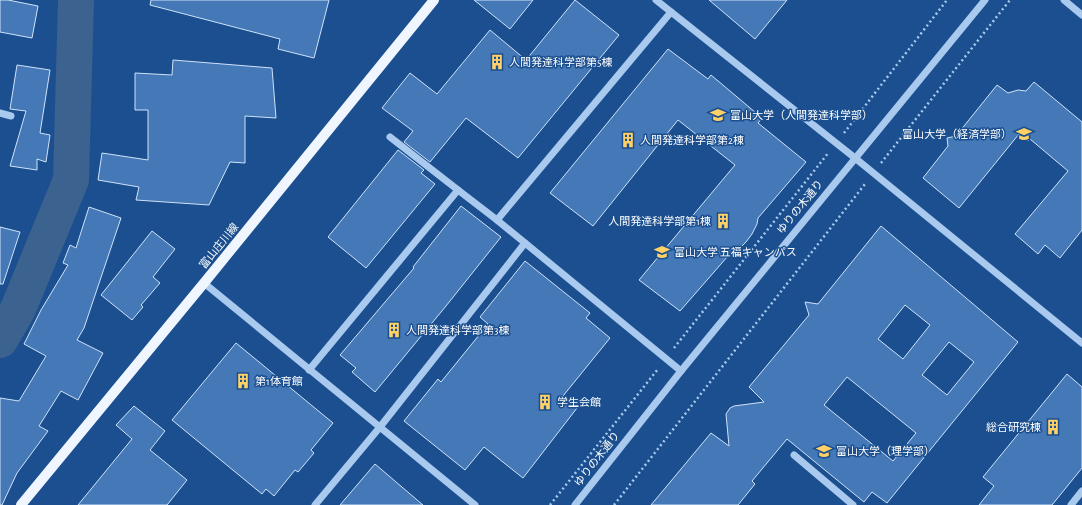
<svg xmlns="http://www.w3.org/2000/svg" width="1082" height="505" font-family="'Alegreya Sans','Noto Sans JP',sans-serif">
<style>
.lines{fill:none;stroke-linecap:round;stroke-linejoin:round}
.river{stroke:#3c6290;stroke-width:36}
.building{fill:#4478b7;stroke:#cfe3fa;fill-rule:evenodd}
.path{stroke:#a9c9ee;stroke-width:2.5;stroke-dasharray:2 3;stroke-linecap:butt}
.minor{stroke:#a9c9ee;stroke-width:7}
.major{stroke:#f0f6ff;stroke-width:10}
.labels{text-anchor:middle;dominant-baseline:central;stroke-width:3;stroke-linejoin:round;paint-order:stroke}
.poi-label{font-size:11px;fill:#fff;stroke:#1b4f8f;text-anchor:start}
.street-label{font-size:11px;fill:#fff;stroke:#1b4f8f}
</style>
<rect width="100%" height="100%" fill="#1b4f8f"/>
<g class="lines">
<path class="river" d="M 0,340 L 18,309 L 71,180 L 76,0"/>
</g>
<g class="building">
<path d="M 0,0 L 8,0 L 38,6 L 32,38 L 0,32 Z"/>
<path d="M 151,0 L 329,0 L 314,58 L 278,49 L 280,39 L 150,5 Z"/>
<path d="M 474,0 L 533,0 L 510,29 Z"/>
<path d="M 575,0 L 619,35 L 518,158 L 466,118 L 430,162 L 404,142 L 413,131 L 382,108 L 410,73 L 437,94 L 490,30 L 526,60 Z"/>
<path d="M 709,0 L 787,0 L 755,39 Z"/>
<path d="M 668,49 L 708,79 L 711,75 L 762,118 L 758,123 L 806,162 L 758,218 L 757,224 L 752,234 L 746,242 L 740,248 L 728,256 L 680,311 L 639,280 L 735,165 L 678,120 L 593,226 L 550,193 Z"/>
<path d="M 173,60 L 272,68 L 276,118 L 245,116 L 245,163 L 230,162 L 209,205 L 136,200 L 139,187 L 98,180 L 102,153 L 148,160 L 148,110 L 135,110 L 135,73 L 172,75 Z"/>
<path d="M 17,65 L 50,70 L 40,133 L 50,135 L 46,162 L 37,159 L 37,170 L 10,166 L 26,111 L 10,109 Z"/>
<path d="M 1034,82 L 1082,122 L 1082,230 L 1060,258 L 1045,245 L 1038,254 L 1015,234 L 1068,171 L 1030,139 L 1028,141 L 1019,134 L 959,208 L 923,178 L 948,146 L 947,138 L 956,136 L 997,85 L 1008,93 L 1018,90 L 1026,91 Z"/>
<path d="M 398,150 L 424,170 L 421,173 L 435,184 L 366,268 L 328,237 Z"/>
<path d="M 461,206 L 501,237 L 446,306 L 375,392 L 352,372 L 356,368 L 340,355 L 414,268 L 413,267 Z"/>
<path d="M 89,207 L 121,218 L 84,328 L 77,340 L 103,353 L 78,400 L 61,391 L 39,426 L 48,431 L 17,473 L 2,505 L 0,505 L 0,398 L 19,401 L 46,356 L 24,344 L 41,310 L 68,265 L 63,263 L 70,245 L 76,248 Z"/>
<path d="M 881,226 L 1018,342 L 887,503 L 872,492 L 864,502 L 787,439 L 752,481 L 755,484 L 738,505 L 651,505 L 711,433 L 729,446 L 726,414 L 730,408 L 734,406 L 764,402 L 749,387 L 809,315 L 805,302 L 818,304 ZM 905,305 L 930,325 L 903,359 L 878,339 ZM 949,342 L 974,362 L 947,395 L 922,375 ZM 847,377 L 916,433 L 893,461 L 824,405 Z"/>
<path d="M 0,227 L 20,232 L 3,284 L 0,284 Z"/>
<path d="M 152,231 L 175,249 L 153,277 L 160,283 L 141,305 L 143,307 L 132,320 L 101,295 Z"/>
<path d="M 525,261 L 590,313 L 586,318 L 610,338 L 563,396 L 577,408 L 523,478 L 484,447 L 465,470 L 404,421 L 438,379 L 441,382 L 488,324 L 480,317 Z"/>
<path d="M 236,343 L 333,423 L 311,450 L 314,453 L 298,472 L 295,470 L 274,496 L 266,489 L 262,494 L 172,420 Z"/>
<path d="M 1067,374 L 1082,387 L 1082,468 L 1052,505 L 979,505 L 994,486 L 983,477 Z"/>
<path d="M 134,406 L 165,431 L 150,450 L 187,480 L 167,505 L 78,505 L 132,439 L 116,425 Z"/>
<path d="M 375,464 L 423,505 L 340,505 Z"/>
</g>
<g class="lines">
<g class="path">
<path d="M 844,133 L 947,0"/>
<path d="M 881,163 L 1010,0"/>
<path d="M 674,348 L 829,152"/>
<path d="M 550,505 L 658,369"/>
<path d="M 614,505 L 865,184"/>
</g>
<g class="minor">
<path d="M 656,0 L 855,158 L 1082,343"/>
<path d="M 1064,0 L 1082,15"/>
<path d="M 0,113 L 11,116"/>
<path d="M 390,137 L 458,190"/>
<path d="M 497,220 L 671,12"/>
<path d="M 204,283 L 475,505"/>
<path d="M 309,370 L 458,190 L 497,220 L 681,371"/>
<path d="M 794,455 L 853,505"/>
<path d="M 315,505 L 380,427 L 525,243"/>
<path d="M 575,505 L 681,371 L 985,0"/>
<path d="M 1071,505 L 1082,491"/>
</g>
<path class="major" d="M 21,505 L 204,283 L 434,0"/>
</g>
<defs>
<g id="building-bare" transform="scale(1.2)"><path d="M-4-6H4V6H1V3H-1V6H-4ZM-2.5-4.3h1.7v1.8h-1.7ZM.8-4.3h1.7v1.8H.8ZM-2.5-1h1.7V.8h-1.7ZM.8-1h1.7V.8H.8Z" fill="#ffd166" stroke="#1b4f8f" stroke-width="2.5" paint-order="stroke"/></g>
<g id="university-bare" transform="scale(1.2)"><path d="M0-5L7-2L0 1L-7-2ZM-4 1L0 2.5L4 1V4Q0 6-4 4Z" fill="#ffd166" stroke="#1b4f8f" stroke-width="2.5" paint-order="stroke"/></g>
</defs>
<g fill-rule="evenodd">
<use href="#building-bare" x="497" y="62"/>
<use href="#university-bare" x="718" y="115"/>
<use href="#university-bare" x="1024" y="134"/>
<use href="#building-bare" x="628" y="140"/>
<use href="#building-bare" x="723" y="221"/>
<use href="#university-bare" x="662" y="252"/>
<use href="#building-bare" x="394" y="330"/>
<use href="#building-bare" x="243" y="381"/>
<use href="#building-bare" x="545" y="402"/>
<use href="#building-bare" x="1053" y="427"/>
<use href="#university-bare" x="824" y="451"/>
</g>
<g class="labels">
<g class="poi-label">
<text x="509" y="62">人間発達科学部第5棟</text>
<text x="730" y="115">富山大学（人間発達科学部）</text>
<text x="1012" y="134" text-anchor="end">富山大学（経済学部）</text>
<text x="640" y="140">人間発達科学部第2棟</text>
<text x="711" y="221" text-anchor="end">人間発達科学部第1棟</text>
<text x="674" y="252">富山大学 五福キャンパス</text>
<text x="406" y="330">人間発達科学部第3棟</text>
<text x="255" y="381">第1体育館</text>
<text x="557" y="402">学生会館</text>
<text x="1041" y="427" text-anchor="end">総合研究棟</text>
<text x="836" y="451">富山大学（理学部）</text>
</g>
<g class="street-label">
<text transform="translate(800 207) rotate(-51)">ゆりの木通り</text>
<text transform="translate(219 246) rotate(-51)">富山庄川線</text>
<text transform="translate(597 459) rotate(-52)">ゆりの木通り</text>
</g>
</g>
</svg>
